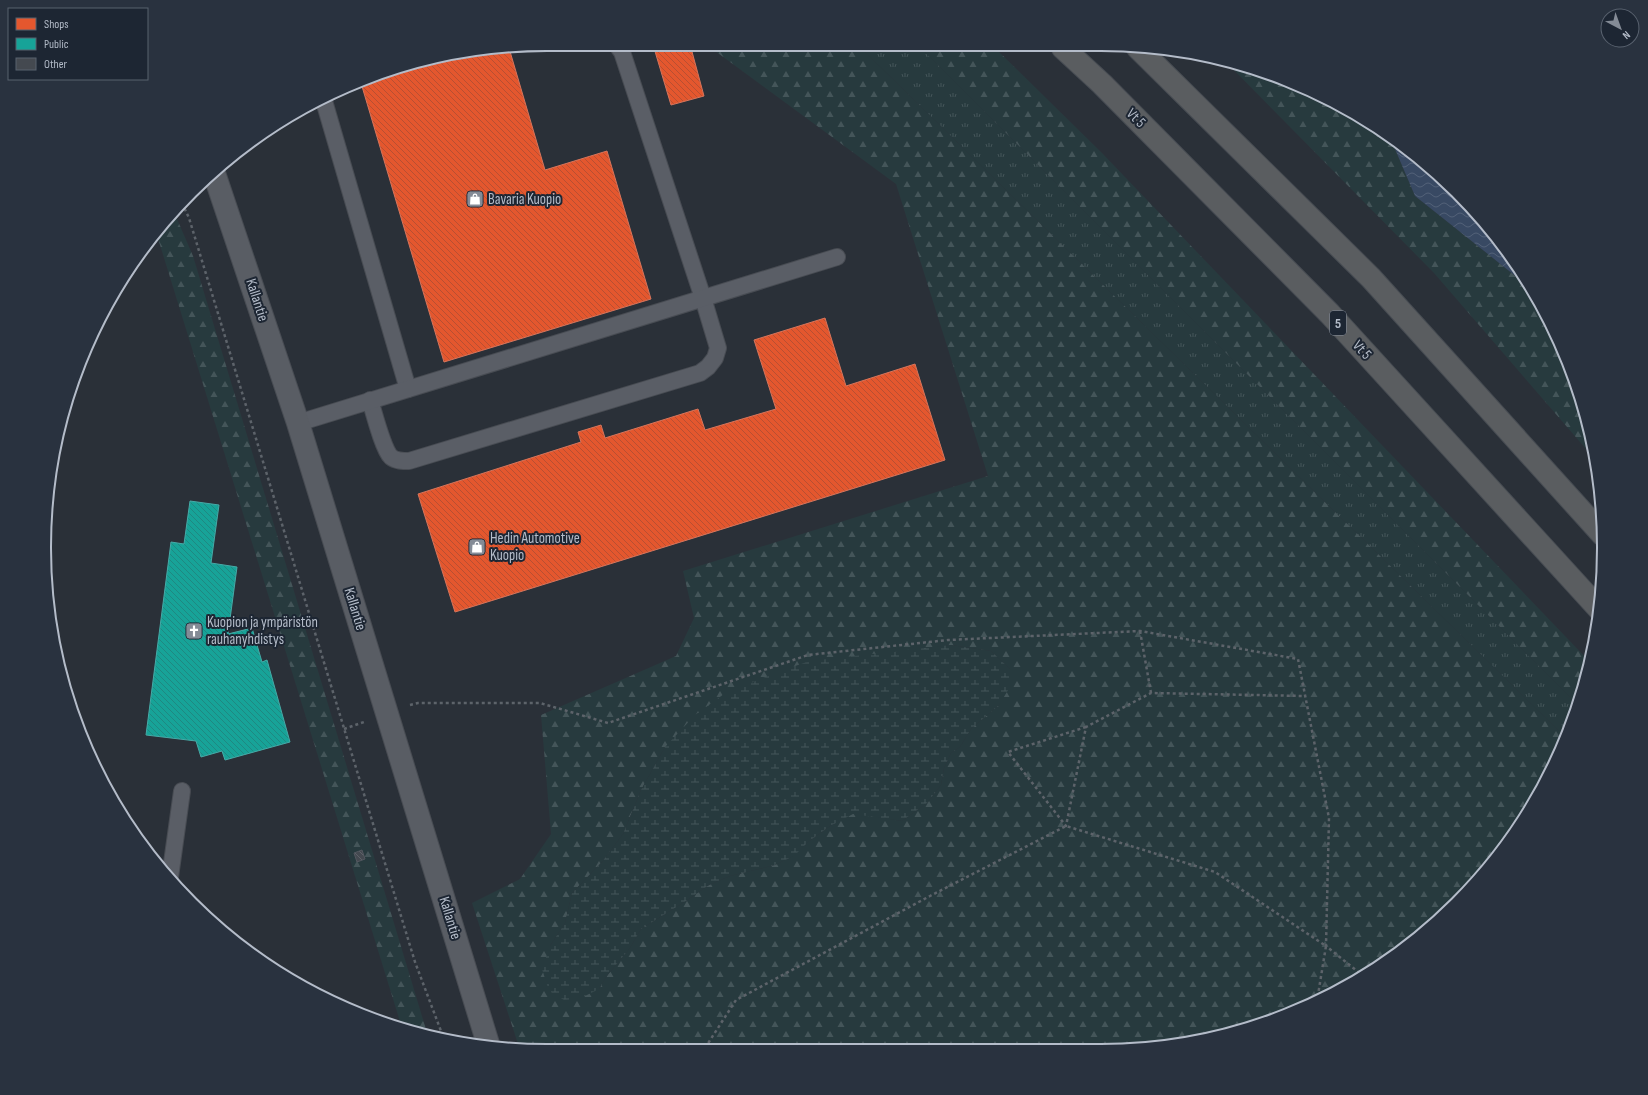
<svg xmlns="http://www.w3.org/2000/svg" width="1648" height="1095" font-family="'Sofia Sans Condensed',sans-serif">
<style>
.grass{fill:url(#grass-tufts)}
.forest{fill:url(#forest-firs);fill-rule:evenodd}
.wetland{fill:url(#wetland-marsh)}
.water{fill:url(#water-waves)}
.shops{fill:url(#shops-back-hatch);stroke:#d6755c}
.public{fill:url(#public-back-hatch);stroke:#46aaa7}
.building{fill:url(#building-back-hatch);stroke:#52575f}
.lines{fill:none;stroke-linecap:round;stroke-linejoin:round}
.service-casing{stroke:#484c53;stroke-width:18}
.secondary-casing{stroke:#484c53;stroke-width:24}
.motorway-casing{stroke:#474c53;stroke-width:24}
.path{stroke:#5d636a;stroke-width:2.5;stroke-dasharray:3 3;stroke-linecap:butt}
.service{stroke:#5a5e66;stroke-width:16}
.secondary{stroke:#595d64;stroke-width:22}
.motorway{stroke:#5a5d60;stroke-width:22}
.labels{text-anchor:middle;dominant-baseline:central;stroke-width:4;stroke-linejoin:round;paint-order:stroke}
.shield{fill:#1d2633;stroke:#878f9c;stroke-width:1}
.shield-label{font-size:14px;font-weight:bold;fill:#b4bcc9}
.street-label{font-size:15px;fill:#b4bcc9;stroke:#1d2633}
.poi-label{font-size:15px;fill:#b4bcc9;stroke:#1d2633;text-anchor:start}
.rim{fill:none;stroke:#b4bcc9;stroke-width:2}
</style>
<defs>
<pattern id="grass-tufts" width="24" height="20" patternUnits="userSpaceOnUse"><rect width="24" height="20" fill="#273a3e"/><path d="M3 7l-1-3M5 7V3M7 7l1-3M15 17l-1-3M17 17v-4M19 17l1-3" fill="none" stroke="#445559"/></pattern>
<pattern id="forest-firs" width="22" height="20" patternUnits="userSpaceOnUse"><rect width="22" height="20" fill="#273a3e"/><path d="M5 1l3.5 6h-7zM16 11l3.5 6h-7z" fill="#445559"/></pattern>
<pattern id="wetland-marsh" width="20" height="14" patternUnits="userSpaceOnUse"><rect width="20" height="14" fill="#273a3e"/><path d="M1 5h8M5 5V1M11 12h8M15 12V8" fill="none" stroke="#445559"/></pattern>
<pattern id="water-waves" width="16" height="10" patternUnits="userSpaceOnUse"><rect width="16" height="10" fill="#384963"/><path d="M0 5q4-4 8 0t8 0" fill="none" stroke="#526178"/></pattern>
<pattern id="shops-back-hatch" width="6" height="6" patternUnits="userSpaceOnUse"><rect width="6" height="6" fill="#e4572e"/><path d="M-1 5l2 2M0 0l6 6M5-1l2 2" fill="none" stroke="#b84f32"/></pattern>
<pattern id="public-back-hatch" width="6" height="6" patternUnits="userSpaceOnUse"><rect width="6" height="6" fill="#17a398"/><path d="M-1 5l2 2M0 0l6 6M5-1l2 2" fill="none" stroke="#1f8881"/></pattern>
<pattern id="building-back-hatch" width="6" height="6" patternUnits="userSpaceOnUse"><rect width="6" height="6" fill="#444950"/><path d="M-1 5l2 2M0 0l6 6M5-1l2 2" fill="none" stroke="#5d6168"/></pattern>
</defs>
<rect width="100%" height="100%" fill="#2a3038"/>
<path class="grass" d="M 861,48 L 921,48 L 1578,705 L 1565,737 Z"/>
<g class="forest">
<path d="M 711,48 L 861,48 L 1565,737 L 1536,799 L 1479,880 L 1407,947 L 1323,999 L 1231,1034 L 1133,1050 L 519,1047 L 472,903 L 520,879 L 551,834 L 541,715 L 676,656 L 694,618 L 683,571 L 988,476 L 896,184 ZM 951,645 L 991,651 L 1010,669 L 999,705 L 971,729 L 960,747 L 951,753 L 944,768 L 941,785 L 927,803 L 902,821 L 853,813 L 830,826 L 808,842 L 793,856 L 775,865 L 730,876 L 709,885 L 686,901 L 641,929 L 630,948 L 606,977 L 599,989 L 550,946 L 565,923 L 572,893 L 602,862 L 623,834 L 641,790 L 665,747 L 929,648 Z"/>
<path d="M 921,48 L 995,48 L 1102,153 L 1589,661 L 1578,705 Z"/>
<path d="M 1226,62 L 1262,71 L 1323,96 L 1392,142 L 1415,196 L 1528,286 L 1552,325 L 1587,417 L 1593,457 L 1434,273 Z"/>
<path d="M 174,212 L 193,256 L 428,1036 L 402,1028 L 156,232 Z"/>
</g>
<path class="wetland" d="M 951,645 L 991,651 L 1010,669 L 1010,687 L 999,705 L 971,729 L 960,747 L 951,753 L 944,768 L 941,785 L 927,803 L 902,821 L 853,814 L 830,826 L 808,842 L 794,856 L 775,865 L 730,876 L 709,885 L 686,901 L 641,929 L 630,948 L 606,977 L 599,989 L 579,999 L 564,1000 L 549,991 L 542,969 L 550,946 L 565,923 L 572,893 L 602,862 L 623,834 L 641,790 L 665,747 L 695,715 L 724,694 L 780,671 L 810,661 Z"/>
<path class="water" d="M 1392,142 L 1433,169 L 1500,241 L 1528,286 L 1415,196 Z"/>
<g class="shops">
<path d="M 482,48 L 509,48 L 545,170 L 607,151 L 651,299 L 444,362 L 361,83 L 386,71 Z"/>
<path d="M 654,48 L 691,48 L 704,96 L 671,105 Z"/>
<path d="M 825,318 L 846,386 L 915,364 L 945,460 L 455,612 L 418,494 L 581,442 L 578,432 L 601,425 L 605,438 L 698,409 L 705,430 L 776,409 L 754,340 Z"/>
</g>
<path class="public" d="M 190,501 L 219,505 L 211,563 L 237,567 L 228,634 L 252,628 L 262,662 L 267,660 L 290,742 L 225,760 L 222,751 L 201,757 L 196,741 L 146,735 L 171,542 L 184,544 Z"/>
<path class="building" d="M 362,850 L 365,859 L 357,862 L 354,853 Z"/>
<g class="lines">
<g class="service-casing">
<g id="service">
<path d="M 324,101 L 408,389"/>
<path d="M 370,400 C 374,413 383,449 391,457 C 396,461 403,461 409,461 L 700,373 L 708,367 L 715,358 L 718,348 L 703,298 L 622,52 L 619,48"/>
<path d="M 298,423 L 837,257"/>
<path d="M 170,877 L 182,791"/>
</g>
</g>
<g class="secondary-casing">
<path id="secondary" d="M 214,173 L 298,423 L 489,1047"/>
</g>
<g class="motorway-casing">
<g id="motorway">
<path d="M 1063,48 L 1102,84 L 1330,314 L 1600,610"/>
<path d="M 1138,48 L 1371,278 L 1602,534"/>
</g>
</g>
<g class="path">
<path d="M 182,203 L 189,218 L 415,962 L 444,1039"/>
<path d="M 1140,631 L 1151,693"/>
<path d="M 410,705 L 418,703 L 540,703 L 608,723 L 808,655 L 948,640 L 1140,631 L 1298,659 L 1329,818 L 1326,946 L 1362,975"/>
<path d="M 1086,727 L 1008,752 L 1066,826 L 1086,727 L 1151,693 L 1305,696"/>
<path d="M 344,729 L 364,722"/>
<path d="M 705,1048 L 736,1000 L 930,896 L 1066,826 L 1215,872 L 1326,946 L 1317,1001"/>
</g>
<use href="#service" class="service"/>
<use href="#secondary" class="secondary"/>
<use href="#motorway" class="motorway"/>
</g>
<defs>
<g id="shop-square" transform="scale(0.9)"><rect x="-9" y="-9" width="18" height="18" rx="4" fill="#848b96" stroke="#1d2633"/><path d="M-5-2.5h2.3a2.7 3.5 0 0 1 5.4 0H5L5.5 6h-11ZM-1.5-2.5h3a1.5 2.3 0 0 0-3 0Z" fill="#fff"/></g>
<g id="church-square" transform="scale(0.9)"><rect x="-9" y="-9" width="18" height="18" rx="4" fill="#848b96" stroke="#1d2633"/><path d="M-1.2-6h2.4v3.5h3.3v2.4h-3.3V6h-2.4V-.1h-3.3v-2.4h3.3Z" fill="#fff"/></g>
</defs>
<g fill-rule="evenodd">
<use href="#shop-square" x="475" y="199"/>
<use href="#shop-square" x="477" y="547"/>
<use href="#church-square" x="194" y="631"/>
</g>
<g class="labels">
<rect class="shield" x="1330" y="311" width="16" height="24" rx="3"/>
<g class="shield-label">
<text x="1338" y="323">5</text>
</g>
<g class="street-label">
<text transform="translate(1136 118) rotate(45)">Vt 5</text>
<text transform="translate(257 300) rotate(72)">Kallantie</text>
<text transform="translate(1362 350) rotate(48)">Vt 5</text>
<text transform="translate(355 609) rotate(73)">Kallantie</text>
<text transform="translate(450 918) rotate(73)">Kallantie</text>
</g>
<g class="poi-label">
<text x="488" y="199">Bavaria Kuopio</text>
<text x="490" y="538">Hedin Automotive<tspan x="490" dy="17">Kuopio</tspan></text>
<text x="207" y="622">Kuopion ja ympäristön<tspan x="207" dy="17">rauhanyhdistys</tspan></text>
</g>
</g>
<path d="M0 0H1648V1095H0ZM547 51H1101A496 496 0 0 1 1597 547V548A496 496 0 0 1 1101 1044H547A496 496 0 0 1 51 548V547A496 496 0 0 1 547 51Z" fill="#29323f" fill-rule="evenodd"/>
<path class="rim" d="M547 51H1101A496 496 0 0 1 1597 547V548A496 496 0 0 1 1101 1044H547A496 496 0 0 1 51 548V547A496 496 0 0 1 547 51Z"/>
<rect x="8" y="8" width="140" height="72" fill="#1d2633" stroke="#59626f"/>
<rect x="16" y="18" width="20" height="12" fill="#e4572e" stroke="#59626f"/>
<text x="44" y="28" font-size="12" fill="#b4bcc9">Shops</text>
<rect x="16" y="38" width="20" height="12" fill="#17a398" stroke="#59626f"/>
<text x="44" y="48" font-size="12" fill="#b4bcc9">Public</text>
<rect x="16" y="58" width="20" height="12" fill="#444950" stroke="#59626f"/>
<text x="44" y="68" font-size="12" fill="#b4bcc9">Other</text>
<g transform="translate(1620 28) rotate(139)"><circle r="19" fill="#1d2633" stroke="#59626f"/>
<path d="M0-3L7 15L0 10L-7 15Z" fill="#848b96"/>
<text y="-6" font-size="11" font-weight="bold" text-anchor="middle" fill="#b4bcc9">N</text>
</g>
</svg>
